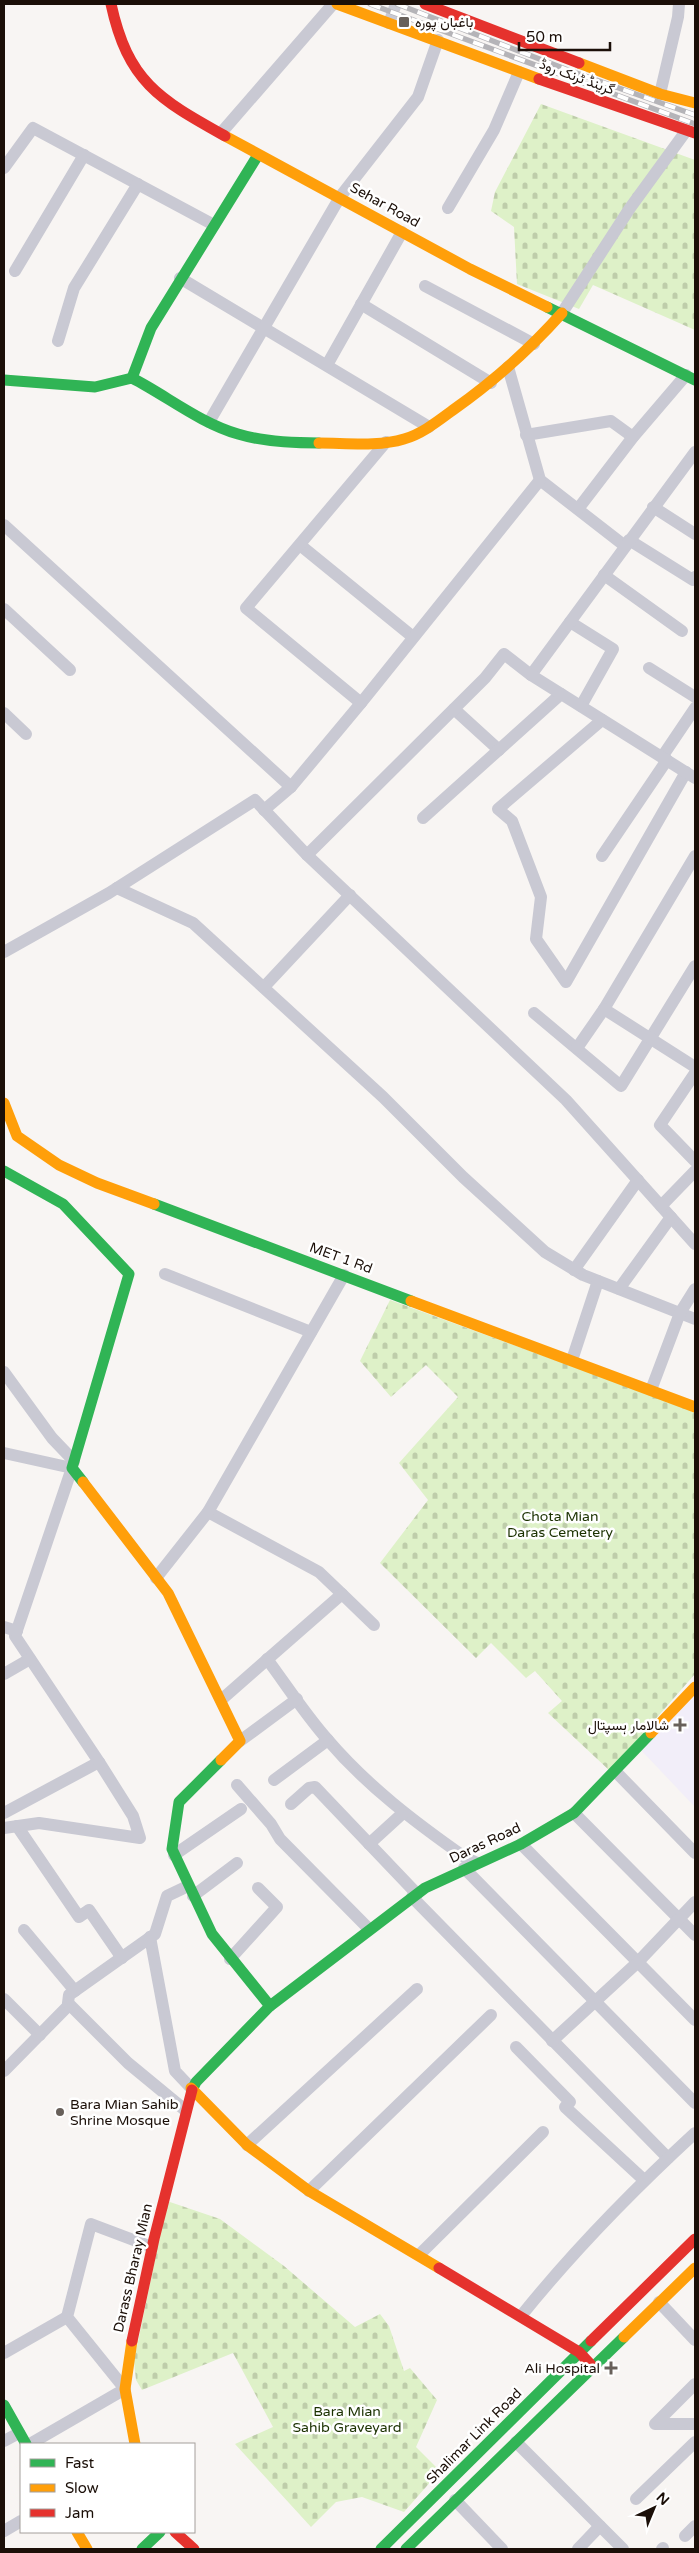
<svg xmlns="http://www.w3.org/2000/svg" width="699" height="2553" font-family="'Varela Round',Vazirmatn,sans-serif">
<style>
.medical{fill:#f2eef9}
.cemetery{fill:url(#cemetery-stones)}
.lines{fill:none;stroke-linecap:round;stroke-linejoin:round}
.street{stroke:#c9c9d3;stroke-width:12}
.fast{stroke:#30b455;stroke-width:11}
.slow{stroke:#ff9f0a;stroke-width:11}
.jam{stroke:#e5322d;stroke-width:11}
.rail-casing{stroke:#b5b4b8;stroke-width:5.5}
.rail{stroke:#fff;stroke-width:4;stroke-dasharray:11;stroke-linecap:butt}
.poi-dot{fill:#68605a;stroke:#fff;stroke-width:2}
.labels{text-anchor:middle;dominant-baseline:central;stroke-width:5;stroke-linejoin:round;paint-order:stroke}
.poi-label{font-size:14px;fill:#1b0f08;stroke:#fff;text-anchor:start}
.street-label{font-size:14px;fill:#1b0f08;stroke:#fff}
.park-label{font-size:14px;fill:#1b3100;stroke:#fff}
</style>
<defs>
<pattern id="cemetery-stones" width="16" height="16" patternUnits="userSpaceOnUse" patternTransform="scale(1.25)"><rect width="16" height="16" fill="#def1c8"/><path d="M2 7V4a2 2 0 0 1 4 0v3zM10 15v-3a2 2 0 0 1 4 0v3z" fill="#becdaa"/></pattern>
</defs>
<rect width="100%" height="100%" fill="#f8f5f3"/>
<path class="medical" d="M 695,1692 L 695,1807 L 641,1750 Z"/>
<g class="cemetery">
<path d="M 541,104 L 695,160 L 695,330 L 593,285 L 579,309 L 517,284 L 514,227 L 491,211 L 495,192 Z"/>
<path d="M 390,1300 L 695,1411 L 695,1674 L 610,1771 L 548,1713 L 562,1701 L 535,1671 L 526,1678 L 491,1643 L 476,1658 L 380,1563 L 428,1500 L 399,1463 L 458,1397 L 426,1365 L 391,1397 L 360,1361 Z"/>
<path d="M 167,2201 L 220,2219 L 284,2266 L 355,2327 L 380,2314 L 389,2326 L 404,2371 L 410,2368 L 437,2400 L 416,2447 L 440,2471 L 404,2512 L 362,2497 L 336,2502 L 311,2527 L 235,2444 L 273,2427 L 233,2353 L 142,2390 L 136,2380 L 134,2361 Z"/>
</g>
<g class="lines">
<g class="street">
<path d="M 389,23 L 396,4"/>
<path d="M 660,94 L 678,17 L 679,4"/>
<path d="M 221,133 L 333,4"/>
<path d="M 4,168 L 33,128 L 214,225"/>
<path d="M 448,208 L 494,130 L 519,72"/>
<path d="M 15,271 L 84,155"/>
<path d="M 180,278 L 429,427"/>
<path d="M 425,286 L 534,344"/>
<path d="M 361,304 L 491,383"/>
<path d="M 562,313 L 630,208 L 686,131"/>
<path d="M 58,341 L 74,288 L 138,184"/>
<path d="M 327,365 L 402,232"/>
<path d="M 508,367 L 540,480 L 625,546"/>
<path d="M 209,422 L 340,197 L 418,97 L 438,40"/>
<path d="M 526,435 L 611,421 L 633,437"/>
<path d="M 653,507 L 695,534"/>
<path d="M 578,509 L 633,437 L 686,375"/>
<path d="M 4,525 L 291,787"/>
<path d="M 629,540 L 693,580 L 695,577"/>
<path d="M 300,545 L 413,637"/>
<path d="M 604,575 L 682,631"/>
<path d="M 4,609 L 70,670"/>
<path d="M 570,622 L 613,649 L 581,706"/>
<path d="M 649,668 L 695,697"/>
<path d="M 531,675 L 695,452"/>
<path d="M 361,703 L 246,608 L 386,442"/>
<path d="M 454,709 L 499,750"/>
<path d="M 4,713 L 26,734"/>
<path d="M 602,720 L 498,809 L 512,821 L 541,897 L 536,939 L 566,982 L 686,772"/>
<path d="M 662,757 L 695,708"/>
<path d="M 264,810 L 291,787 L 361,703 L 540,480"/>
<path d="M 423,818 L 561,694"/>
<path d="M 307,855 L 485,678 L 504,654 L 531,675 L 695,778"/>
<path d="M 602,856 L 667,760"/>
<path d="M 117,888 L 193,923 L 383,1097 L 463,1177 L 545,1252 L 583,1275 L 695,1319"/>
<path d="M 4,952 L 109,893 L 255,800 L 307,855 L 566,1100 L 695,1244"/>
<path d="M 264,987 L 350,895"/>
<path d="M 604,1009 L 695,856"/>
<path d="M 534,1013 L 621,1086 L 695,966"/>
<path d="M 577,1048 L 604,1009 L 695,1067"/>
<path d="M 695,1073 L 660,1125 L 695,1161"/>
<path d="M 661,1206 L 695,1171"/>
<path d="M 574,1270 L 638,1180"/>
<path d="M 165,1274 L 311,1332"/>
<path d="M 619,1289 L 671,1217"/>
<path d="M 572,1360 L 598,1281"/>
<path d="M 4,1372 L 52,1438 L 74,1461"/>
<path d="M 651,1390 L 680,1313 L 695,1289"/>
<path d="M 4,1453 L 72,1468 L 15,1636 L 99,1762 L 4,1813"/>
<path d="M 208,1512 L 319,1572 L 342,1594"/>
<path d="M 156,1578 L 208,1512 L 344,1275"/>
<path d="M 4,1627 L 17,1631"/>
<path d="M 267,1659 C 287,1686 305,1714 327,1739 C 367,1786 416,1823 466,1858 L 477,1863"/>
<path d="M 4,1674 L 30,1659"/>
<path d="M 221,1700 L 342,1594 L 374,1625"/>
<path d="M 240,1741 L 297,1699"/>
<path d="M 615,1771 L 695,1853"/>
<path d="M 274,1780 L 328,1740"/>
<path d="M 237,1785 L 271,1824 L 280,1839 L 369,1929"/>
<path d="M 291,1804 L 309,1788 L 315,1787 L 417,1894"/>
<path d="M 574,1813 L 695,1935"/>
<path d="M 17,1826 L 79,1917 L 89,1910 L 122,1958"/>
<path d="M 4,1828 L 39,1823 L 140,1838 L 133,1816 L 99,1762"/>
<path d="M 369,1844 L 403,1813"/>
<path d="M 521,1844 L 695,2020"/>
<path d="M 174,1855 L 241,1809"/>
<path d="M 464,1868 L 695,2103"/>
<path d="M 193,1896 L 237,1863"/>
<path d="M 412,1897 L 668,2158"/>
<path d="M 24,1930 L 75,1991"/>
<path d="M 150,1937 L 175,2071 L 191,2088"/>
<path d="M 230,1959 L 277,1907 L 258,1888"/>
<path d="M 4,1999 L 40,2035"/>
<path d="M 552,2041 L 638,1962 L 695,1902"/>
<path d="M 516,2047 L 570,2102 L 565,2107 L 644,2180"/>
<path d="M 4,2071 L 69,2005"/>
<path d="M 185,2110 L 128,2063 L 68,2003 L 69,1995 L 155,1934 L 167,1896 L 188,1886"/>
<path d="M 247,2145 L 417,1989"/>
<path d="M 309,2191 L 491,2015"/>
<path d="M 419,2255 L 543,2132"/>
<path d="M 659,2302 L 695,2340"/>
<path d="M 521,2316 C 575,2249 632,2191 695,2133"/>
<path d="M 4,2353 L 67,2317"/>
<path d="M 695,2384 L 655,2424 L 695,2424"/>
<path d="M 4,2441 L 19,2433"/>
<path d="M 516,2442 L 623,2549"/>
<path d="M 30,2444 L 125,2389 L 67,2317 L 91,2224 L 152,2247"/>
<path d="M 636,2499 L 695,2442"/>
<path d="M 455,2500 L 502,2549"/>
<path d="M 4,2531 L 21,2521"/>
<path d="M 685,2536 L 695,2526"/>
<path d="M 578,2549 L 600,2526"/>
<path d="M 662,2549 L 663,2548"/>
</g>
<g class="fast">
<path d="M 547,307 L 695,380"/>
<path d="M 132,378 L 151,328 L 258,155"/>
<path d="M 4,380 L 95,387 L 132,378 C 167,396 200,423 238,434 C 264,442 292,443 319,443"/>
<path d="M 4,1171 L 63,1204 L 129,1274 L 72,1468 L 83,1482"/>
<path d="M 154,1204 L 411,1301"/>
<path d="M 270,2006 L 425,1888 L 521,1844 L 574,1813 L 651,1733"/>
<path d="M 192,2090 L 196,2082 L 270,2006 L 212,1934 L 172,1849 L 179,1802 L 221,1760"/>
<path d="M 4,2405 L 26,2444"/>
<path d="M 142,2549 L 160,2532"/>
<path d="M 381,2549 L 591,2341"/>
<path d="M 406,2549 L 624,2337"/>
</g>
<g class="slow">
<path d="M 337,4 L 539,79"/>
<path d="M 579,63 L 660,94 L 695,103"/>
<path d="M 225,136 L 470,269 L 547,307"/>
<path d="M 319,443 C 346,443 378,447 404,439 C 422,434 438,421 453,410 C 494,381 529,350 562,313"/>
<path d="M 4,1103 L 17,1136 L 59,1165 L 97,1183 L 154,1204"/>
<path d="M 411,1301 L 695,1407"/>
<path d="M 83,1482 L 168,1593 L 240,1741 L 221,1760"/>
<path d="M 651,1733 L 695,1687"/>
<path d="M 191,2088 L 247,2145 L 309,2191 L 439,2268"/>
<path d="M 624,2337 L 695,2268"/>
<path d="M 132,2341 L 125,2389 L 135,2444"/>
<path d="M 77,2532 L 87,2549"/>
</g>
<g class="jam">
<path d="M 111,4 C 128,82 159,99 225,136"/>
<path d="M 425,4 L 579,63"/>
<path d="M 539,79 L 695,133"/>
<path d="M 439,2268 L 579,2352 L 592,2366"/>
<path d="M 132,2341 L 154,2239 L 192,2090"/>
<path d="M 591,2341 L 695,2239"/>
<path d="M 175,2532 L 194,2549"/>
</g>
<g class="rail-casing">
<g id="rail">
<path d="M 370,4 L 695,124"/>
<path d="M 397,4 L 568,70 L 695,115"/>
</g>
</g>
<use href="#rail" class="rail"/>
</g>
<g class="poi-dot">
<rect x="398" y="16" width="12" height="12" rx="2.5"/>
<path d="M677.5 1717.5h5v5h5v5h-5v5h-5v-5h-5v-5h5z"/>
<circle cx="60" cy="2112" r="5"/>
<path d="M608.5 2360.5h5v5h5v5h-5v5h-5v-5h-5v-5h5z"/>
</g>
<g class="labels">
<g class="poi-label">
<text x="415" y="22">باغبان پورہ</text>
<text x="669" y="1725" text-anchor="end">شالامار ہسپتال</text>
<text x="70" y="2104">Bara Mian Sahib<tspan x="70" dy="16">Shrine Mosque</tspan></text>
<text x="600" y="2368" text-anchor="end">Ali Hospital</text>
</g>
<g class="street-label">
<text transform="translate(577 77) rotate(20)">گرینڈ ٹرنک روڈ</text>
<text transform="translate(385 205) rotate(29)">Sehar Road</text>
<text transform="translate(341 1258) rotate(20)">MET 1 Rd</text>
<text transform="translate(485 1843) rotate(-25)">Daras Road</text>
<text transform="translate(133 2268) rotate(-77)">Darass Bharay Mian</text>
<text transform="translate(474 2436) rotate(-45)">Shalimar Link Road</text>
</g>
<g class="park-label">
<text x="560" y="1516">Chota Mian<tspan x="560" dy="16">Daras Cemetery</tspan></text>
<text x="347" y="2411">Bara Mian<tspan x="347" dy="16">Sahib Graveyard</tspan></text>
</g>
</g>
<rect width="699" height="2553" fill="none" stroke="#1b0f08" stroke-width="10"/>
<rect x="20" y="2443" width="175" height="90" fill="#ffffff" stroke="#a49f9c"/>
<rect x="30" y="2459" width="25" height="8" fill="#30b455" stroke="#a49f9c"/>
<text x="65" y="2468" font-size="15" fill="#1b0f08">Fast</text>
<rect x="30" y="2484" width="25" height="8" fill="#ff9f0a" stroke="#a49f9c"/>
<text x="65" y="2493" font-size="15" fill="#1b0f08">Slow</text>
<rect x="30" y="2509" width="25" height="8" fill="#e5322d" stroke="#a49f9c"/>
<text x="65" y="2518" font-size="15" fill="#1b0f08">Jam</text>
<g transform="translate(654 2508) rotate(44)" stroke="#ffffff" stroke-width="4" paint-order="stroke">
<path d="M0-4L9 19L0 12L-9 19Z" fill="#1b0f08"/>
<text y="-8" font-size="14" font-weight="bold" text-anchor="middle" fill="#1b0f08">N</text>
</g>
<path d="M519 42v8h91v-8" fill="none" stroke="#1b0f08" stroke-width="2.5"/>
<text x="526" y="42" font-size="15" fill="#1b0f08" stroke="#ffffff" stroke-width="4" paint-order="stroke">50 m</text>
</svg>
